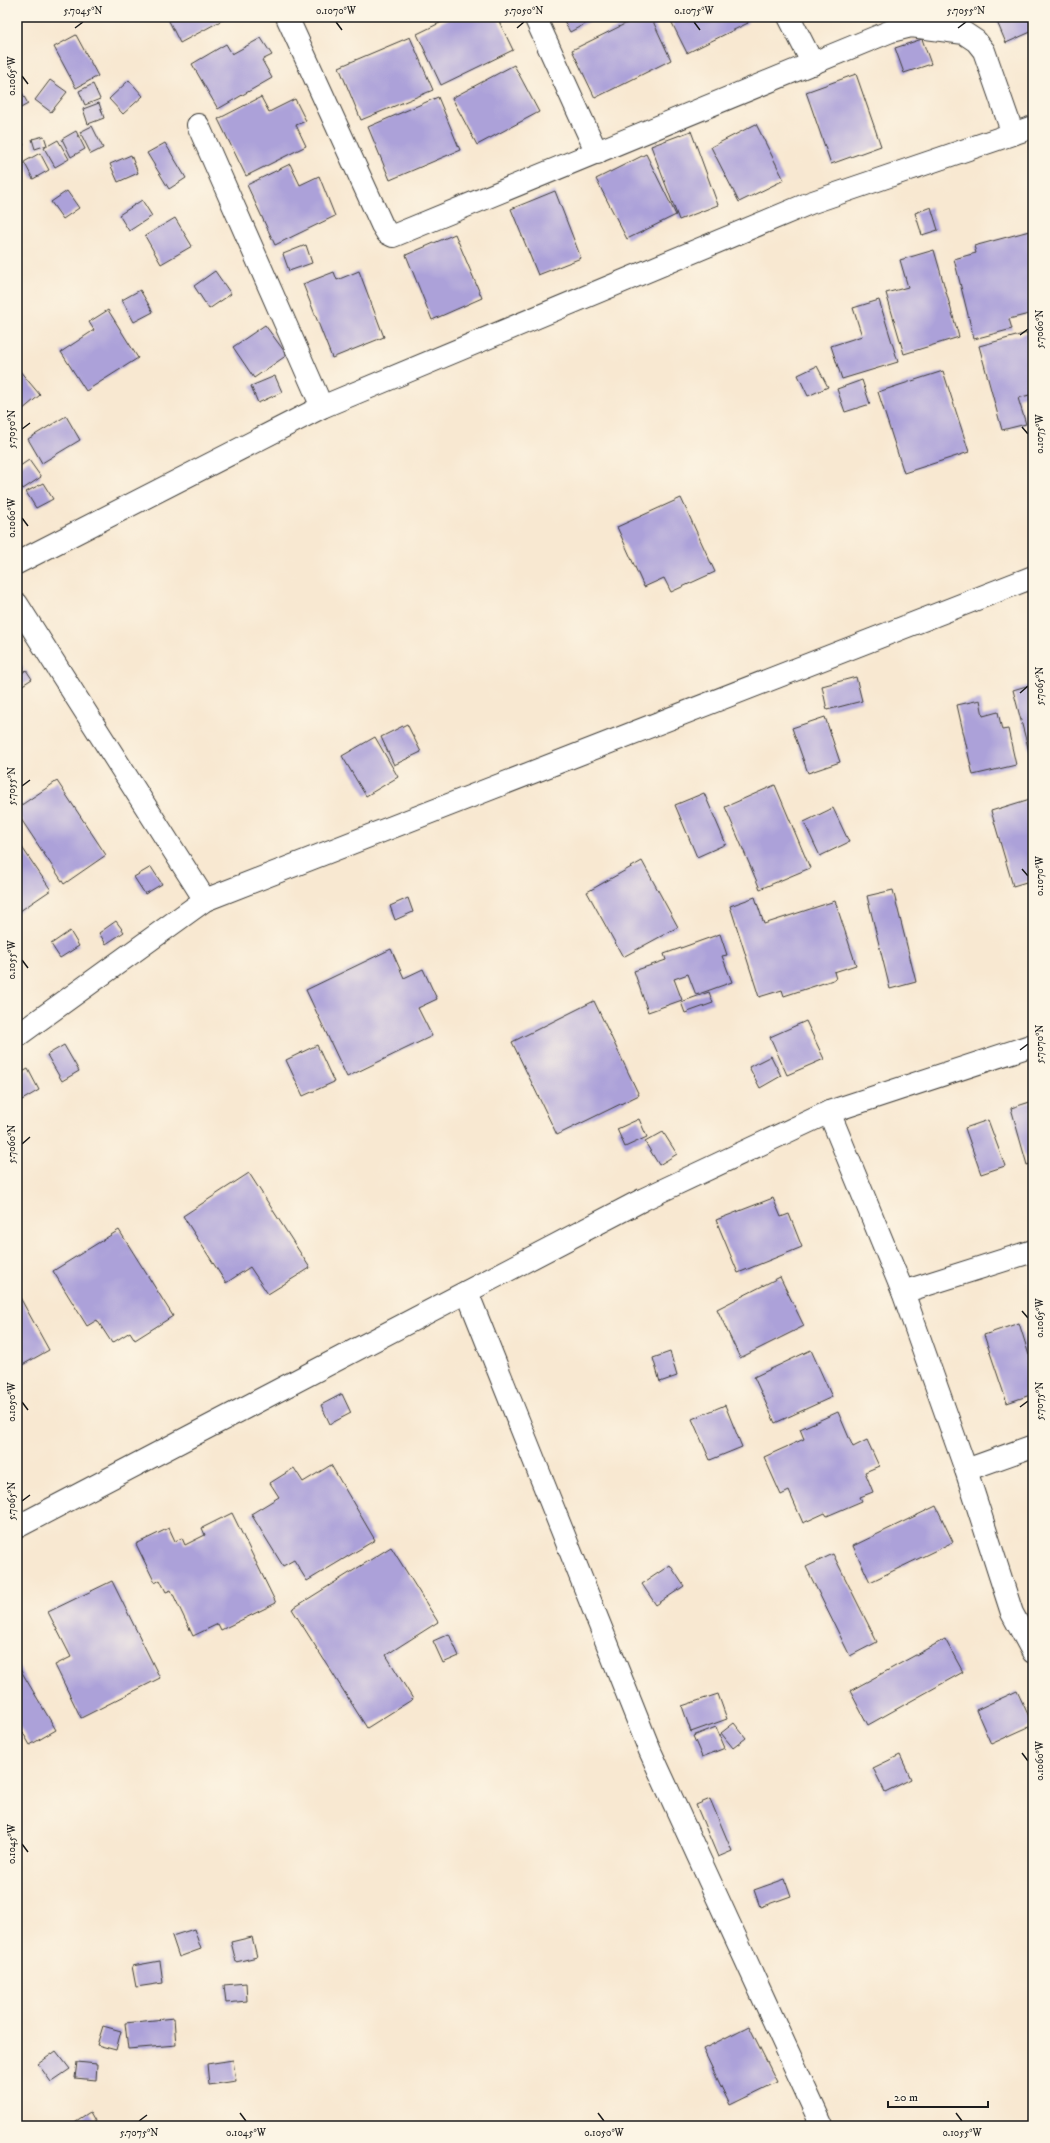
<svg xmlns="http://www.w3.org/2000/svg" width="1050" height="2143" font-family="'IM FELL DW Pica',serif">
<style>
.building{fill:#aca1d9}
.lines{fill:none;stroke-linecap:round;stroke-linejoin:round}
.street-casing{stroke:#3d3b37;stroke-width:24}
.street{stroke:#fff;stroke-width:22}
.ticks{fill:none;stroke:#1c1c1c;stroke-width:1.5}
.neatline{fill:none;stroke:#1c1c1c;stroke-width:1.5}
.ticks-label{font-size:10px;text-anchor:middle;fill:#1c1c1c}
</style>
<rect width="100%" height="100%" fill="#fcf5e5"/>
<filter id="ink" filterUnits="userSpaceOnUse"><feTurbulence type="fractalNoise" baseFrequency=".025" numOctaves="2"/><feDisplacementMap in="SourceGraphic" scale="8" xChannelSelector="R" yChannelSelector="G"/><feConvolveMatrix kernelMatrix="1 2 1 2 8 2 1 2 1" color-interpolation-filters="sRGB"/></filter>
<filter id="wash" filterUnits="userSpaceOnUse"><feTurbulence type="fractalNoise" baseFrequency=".012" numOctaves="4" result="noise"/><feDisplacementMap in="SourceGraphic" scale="16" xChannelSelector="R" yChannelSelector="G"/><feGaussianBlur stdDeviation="0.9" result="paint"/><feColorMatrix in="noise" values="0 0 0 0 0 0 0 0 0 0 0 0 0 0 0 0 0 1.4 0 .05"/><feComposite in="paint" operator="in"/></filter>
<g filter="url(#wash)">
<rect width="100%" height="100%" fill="#f8e8d1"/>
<g id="blocks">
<g class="building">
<path d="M 167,17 L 228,17 L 180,43 Z"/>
<path d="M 452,17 L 497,17 L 513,50 L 441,85 L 417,34 Z"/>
<path d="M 562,17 L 598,17 L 570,32 Z"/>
<path d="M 639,17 L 651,17 L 671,60 L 595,98 L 572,50 Z"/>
<path d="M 669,17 L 746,17 L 748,23 L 687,53 Z"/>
<path d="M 995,17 L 1033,17 L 1033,31 L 1006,43 Z"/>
<path d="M 76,35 L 98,76 L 76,88 L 54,47 Z"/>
<path d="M 410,37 L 433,90 L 361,120 L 339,67 Z"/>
<path d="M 261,38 L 272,55 L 262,60 L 272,78 L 218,109 L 192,64 L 226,44 L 232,54 Z"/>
<path d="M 922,39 L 931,64 L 904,73 L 895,48 Z"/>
<path d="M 514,65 L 539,112 L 477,145 L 452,98 Z"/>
<path d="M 856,74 L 881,146 L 831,164 L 806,92 Z"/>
<path d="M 50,80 L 67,92 L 51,112 L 35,100 Z"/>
<path d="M 129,80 L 143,96 L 123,114 L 109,99 Z"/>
<path d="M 17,83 L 28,104 L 17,110 Z"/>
<path d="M 93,84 L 100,99 L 85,105 L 79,91 Z"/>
<path d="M 261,97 L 269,112 L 295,99 L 306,121 L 296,125 L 306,146 L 246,176 L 218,119 Z"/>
<path d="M 438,97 L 460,150 L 390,180 L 368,127 Z"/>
<path d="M 99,103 L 104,118 L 88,124 L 83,109 Z"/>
<path d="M 756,124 L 784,180 L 739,202 L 711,147 Z"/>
<path d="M 92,126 L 103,148 L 91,154 L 80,132 Z"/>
<path d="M 76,131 L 85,149 L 71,157 L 62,139 Z"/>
<path d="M 691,131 L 718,205 L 679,220 L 651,146 Z"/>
<path d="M 17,134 L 24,145 L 17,151 Z"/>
<path d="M 44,136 L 47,145 L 35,149 L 32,139 Z"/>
<path d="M 58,140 L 69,159 L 55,167 L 44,148 Z"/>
<path d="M 165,143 L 186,178 L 169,189 L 147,153 Z"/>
<path d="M 40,153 L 49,170 L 33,179 L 24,162 Z"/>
<path d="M 646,154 L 676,215 L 627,239 L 596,179 Z"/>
<path d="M 131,155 L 138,173 L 118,182 L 110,164 Z"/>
<path d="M 290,164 L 300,185 L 319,176 L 335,216 L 275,245 L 247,185 Z"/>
<path d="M 67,191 L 79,208 L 63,219 L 51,202 Z"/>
<path d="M 555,191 L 581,258 L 538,275 L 511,209 Z"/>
<path d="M 142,200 L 152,216 L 129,231 L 119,215 Z"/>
<path d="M 931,207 L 938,230 L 922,235 L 915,213 Z"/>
<path d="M 175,218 L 192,246 L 161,264 L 145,236 Z"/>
<path d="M 1033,230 L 1033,313 L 1009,319 L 1012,329 L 974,339 L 954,259 L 976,253 L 974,246 Z"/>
<path d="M 455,234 L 482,298 L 432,320 L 406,255 Z"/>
<path d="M 306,245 L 312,263 L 289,271 L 283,254 Z"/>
<path d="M 934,250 L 959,337 L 904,354 L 886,293 L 908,287 L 900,260 Z"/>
<path d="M 215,271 L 231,294 L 209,309 L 194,286 Z"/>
<path d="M 359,271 L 384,337 L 332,358 L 303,284 L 334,272 L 337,280 Z"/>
<path d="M 140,290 L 153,312 L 134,322 L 122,300 Z"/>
<path d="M 879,300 L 898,362 L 842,379 L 831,346 L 862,336 L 853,308 Z"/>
<path d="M 108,310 L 138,358 L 86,391 L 61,352 L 94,330 L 89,322 Z"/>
<path d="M 265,325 L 287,355 L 254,378 L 233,347 Z"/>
<path d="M 1031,332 L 1033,340 L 1033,394 L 1018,398 L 1026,424 L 1002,430 L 979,346 Z"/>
<path d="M 817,366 L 828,387 L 808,396 L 798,375 Z"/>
<path d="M 19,370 L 40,395 L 22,410 L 17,404 L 17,372 Z"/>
<path d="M 943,371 L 969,452 L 904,473 L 878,392 Z"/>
<path d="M 275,376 L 282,392 L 258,403 L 251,386 Z"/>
<path d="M 862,380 L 870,404 L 845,412 L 837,389 Z"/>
<path d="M 66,416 L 80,440 L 42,463 L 28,439 Z"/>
<path d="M 29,460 L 41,477 L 23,489 L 17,480 L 17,468 Z"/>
<path d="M 43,483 L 53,499 L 36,508 L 26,492 Z"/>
<path d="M 681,498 L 715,572 L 671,592 L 664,578 L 644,587 L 617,527 Z"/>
<path d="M 19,661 L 24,668 L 17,674 L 17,663 Z"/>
<path d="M 26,670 L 32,679 L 21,686 L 17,677 Z"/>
<path d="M 856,677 L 862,701 L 827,710 L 822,686 Z"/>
<path d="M 1033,684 L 1033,759 L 1031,759 L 1013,690 Z"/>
<path d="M 980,700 L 983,716 L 998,712 L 1002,730 L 1008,729 L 1016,765 L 973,775 L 957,705 Z"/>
<path d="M 825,717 L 840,762 L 808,773 L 792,728 Z"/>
<path d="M 407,724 L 421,752 L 394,765 L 381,737 Z"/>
<path d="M 375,737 L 398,777 L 366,796 L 342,756 Z"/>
<path d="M 57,781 L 106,855 L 64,884 L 17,813 L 17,808 Z"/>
<path d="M 775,785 L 810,868 L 760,889 L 725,807 Z"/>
<path d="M 704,793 L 726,844 L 697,857 L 675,805 Z"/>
<path d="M 1030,799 L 1033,810 L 1033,880 L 1013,886 L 991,811 Z"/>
<path d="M 833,808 L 849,842 L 820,856 L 804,822 Z"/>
<path d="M 17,840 L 51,890 L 17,913 Z"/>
<path d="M 642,861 L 678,927 L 623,957 L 587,892 Z"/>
<path d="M 151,867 L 162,884 L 145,894 L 134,877 Z"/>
<path d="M 893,890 L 916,982 L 890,989 L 867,896 Z"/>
<path d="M 755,897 L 764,924 L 835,901 L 856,965 L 834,972 L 836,979 L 784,996 L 782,990 L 759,997 L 730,906 Z"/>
<path d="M 408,898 L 413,912 L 395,920 L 390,906 Z"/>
<path d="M 116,921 L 124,932 L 106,944 L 99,933 Z"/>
<path d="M 70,931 L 79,946 L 60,958 L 51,944 Z"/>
<path d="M 720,934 L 727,955 L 722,956 L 732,982 L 696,995 L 688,974 L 674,979 L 682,1000 L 648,1012 L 634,971 L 666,960 L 664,954 Z"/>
<path d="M 391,949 L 404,978 L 423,969 L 437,999 L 418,1008 L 432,1036 L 347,1077 L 306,990 Z"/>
<path d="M 709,992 L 713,1003 L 685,1013 L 681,1002 Z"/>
<path d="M 594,1001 L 639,1095 L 557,1135 L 512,1042 Z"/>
<path d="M 806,1021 L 824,1059 L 787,1075 L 770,1037 Z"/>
<path d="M 64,1045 L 79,1071 L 62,1081 L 47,1055 Z"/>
<path d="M 317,1045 L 334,1082 L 303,1096 L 286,1060 Z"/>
<path d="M 771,1056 L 781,1076 L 760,1088 L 749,1067 Z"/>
<path d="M 28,1069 L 39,1090 L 22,1100 L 17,1090 L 17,1075 Z"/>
<path d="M 1033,1101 L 1033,1163 L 1027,1165 L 1011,1108 Z"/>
<path d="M 639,1119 L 647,1137 L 625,1147 L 617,1129 Z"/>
<path d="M 988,1120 L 1005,1166 L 981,1174 L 965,1128 Z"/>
<path d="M 663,1132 L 677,1154 L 659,1165 L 645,1142 Z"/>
<path d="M 249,1173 L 310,1268 L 268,1294 L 250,1267 L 226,1283 L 183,1216 Z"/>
<path d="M 773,1198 L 781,1217 L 789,1214 L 802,1247 L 738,1273 L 716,1220 Z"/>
<path d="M 119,1230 L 173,1316 L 135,1340 L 130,1332 L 112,1343 L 97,1320 L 87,1326 L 53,1271 Z"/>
<path d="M 780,1277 L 804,1326 L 740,1358 L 717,1309 Z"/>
<path d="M 17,1292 L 49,1350 L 17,1368 Z"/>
<path d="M 1019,1323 L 1029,1355 L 1033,1354 L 1033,1394 L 1007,1403 L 984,1335 Z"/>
<path d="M 811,1350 L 832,1397 L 775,1423 L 754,1377 Z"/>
<path d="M 670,1352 L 677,1376 L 660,1382 L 653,1358 Z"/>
<path d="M 342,1394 L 351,1413 L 330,1424 L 321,1405 Z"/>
<path d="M 725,1405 L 742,1447 L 710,1460 L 692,1419 Z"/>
<path d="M 838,1412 L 853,1447 L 867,1440 L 879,1466 L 865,1472 L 873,1492 L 860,1497 L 862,1501 L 827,1516 L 825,1513 L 803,1523 L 789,1491 L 781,1495 L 764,1457 L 804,1439 L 800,1429 Z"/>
<path d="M 331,1465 L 375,1540 L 307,1581 L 294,1560 L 283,1566 L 251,1514 L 279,1497 L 270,1483 L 294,1468 L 303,1482 Z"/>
<path d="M 936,1506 L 953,1542 L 870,1582 L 853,1546 Z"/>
<path d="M 232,1513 L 276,1603 L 221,1630 L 218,1624 L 193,1636 L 171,1590 L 166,1592 L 160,1580 L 155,1583 L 136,1544 L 169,1528 L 175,1541 L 182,1538 L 185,1545 L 205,1535 L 202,1528 Z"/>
<path d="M 391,1547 L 438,1622 L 386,1655 L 413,1699 L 367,1728 L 292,1609 Z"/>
<path d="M 833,1554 L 877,1642 L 850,1656 L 806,1567 Z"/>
<path d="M 670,1565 L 684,1586 L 656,1605 L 642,1584 Z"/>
<path d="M 112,1581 L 160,1678 L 81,1718 L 55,1665 L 71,1657 L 48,1612 Z"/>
<path d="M 449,1634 L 459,1656 L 443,1663 L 433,1641 Z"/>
<path d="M 945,1639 L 963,1672 L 868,1725 L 850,1691 Z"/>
<path d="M 17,1664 L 56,1730 L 30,1745 L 19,1726 L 17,1728 Z"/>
<path d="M 1017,1691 L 1033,1725 L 991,1744 L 976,1710 Z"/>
<path d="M 718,1694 L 727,1719 L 691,1732 L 682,1706 Z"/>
<path d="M 734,1723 L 746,1738 L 733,1748 L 721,1733 Z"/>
<path d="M 716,1727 L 725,1748 L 702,1757 L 693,1736 Z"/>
<path d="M 900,1755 L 911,1779 L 885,1792 L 873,1768 Z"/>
<path d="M 710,1799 L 732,1851 L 718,1857 L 696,1805 Z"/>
<path d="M 785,1879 L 791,1896 L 760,1907 L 754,1890 Z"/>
<path d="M 194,1929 L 201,1949 L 179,1957 L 172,1936 Z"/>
<path d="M 252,1937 L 257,1957 L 236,1962 L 231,1942 Z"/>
<path d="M 160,1961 L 163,1983 L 136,1987 L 132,1966 Z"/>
<path d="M 246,1983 L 247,2001 L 226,2003 L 224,1985 Z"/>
<path d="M 174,2018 L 176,2045 L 128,2049 L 125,2023 Z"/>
<path d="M 103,2026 L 121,2031 L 116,2050 L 97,2045 Z"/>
<path d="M 749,2026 L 777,2082 L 730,2105 L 703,2049 Z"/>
<path d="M 56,2051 L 70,2069 L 51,2082 L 38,2064 Z"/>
<path d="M 233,2060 L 236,2081 L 209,2085 L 207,2064 Z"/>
<path d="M 77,2062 L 97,2064 L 96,2080 L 75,2078 Z"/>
<path d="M 90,2112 L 98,2126 L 79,2126 L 76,2121 Z"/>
</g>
</g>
</g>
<g filter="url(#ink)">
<use href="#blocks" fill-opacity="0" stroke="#3d3b37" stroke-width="1"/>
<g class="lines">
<g class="street-casing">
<g id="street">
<path d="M 287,17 L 382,225 L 387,233 L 393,236 L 891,31 L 911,26 L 964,33 L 976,41 L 984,51 L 1013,134"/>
<path d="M 535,17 L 597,153"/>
<path d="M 789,17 L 813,64"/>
<path d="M 198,125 L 322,407"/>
<path d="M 17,563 L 322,407 L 810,203 L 1033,127"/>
<path d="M 17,604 L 205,900"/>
<path d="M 17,1036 L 205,900 L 1033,577"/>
<path d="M 829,1112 L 903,1292 L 966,1470 L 1012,1613 L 1033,1652"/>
<path d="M 467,1292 L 650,1751 L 822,2126"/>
<path d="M 903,1292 L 1033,1251"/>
<path d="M 966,1470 L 1033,1446"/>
<path d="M 17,1527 L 644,1199 L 829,1112 L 1033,1045"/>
</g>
</g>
<use href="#street" class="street"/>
</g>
</g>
<path class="ticks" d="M 336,22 L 342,30M 694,22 L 700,30M 75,28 L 83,22M 517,28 L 524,22M 958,28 L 966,22M 22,76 L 28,84M 1020,335 L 1028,329M 1022,427 L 1028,434M 22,429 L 30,423M 22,518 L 28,526M 1020,693 L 1028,686M 22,786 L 30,780M 1022,869 L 1028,876M 22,960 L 28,968M 1020,1050 L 1028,1044M 22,1144 L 30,1137M 1022,1311 L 1028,1318M 22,1402 L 28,1410M 1020,1407 L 1028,1401M 22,1501 L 30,1495M 1022,1753 L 1028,1761M 22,1844 L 28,1852M 240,2113 L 246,2121M 598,2113 L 604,2121M 956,2113 L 962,2121M 139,2121 L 147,2115"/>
<rect width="1050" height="2143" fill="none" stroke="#fcf5e5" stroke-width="44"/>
<path d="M888 2101v6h100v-6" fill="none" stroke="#1c1c1c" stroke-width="2"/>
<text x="894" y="2101" font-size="12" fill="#1c1c1c" stroke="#fcf5e5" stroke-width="3" paint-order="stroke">20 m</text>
<rect x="22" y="22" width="1006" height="2099" class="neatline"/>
<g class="ticks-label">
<text x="83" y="14">5.7045°N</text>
<text x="336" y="14">0.1070°W</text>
<text x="524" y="14">5.7050°N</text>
<text x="694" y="14">0.1075°W</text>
<text x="966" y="14">5.7055°N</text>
<text transform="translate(11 76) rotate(-90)" y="4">0.1065°W</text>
<text transform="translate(1039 329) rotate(-90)" y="4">5.7060°N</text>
<text transform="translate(11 429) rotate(-90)" y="4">5.7050°N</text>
<text transform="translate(1039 434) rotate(-90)" y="4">0.1075°W</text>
<text transform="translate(11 518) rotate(-90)" y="4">0.1060°W</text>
<text transform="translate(1039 686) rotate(-90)" y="4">5.7065°N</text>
<text transform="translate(11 786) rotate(-90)" y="4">5.7055°N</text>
<text transform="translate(1039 876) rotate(-90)" y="4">0.1070°W</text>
<text transform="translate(11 960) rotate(-90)" y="4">0.1055°W</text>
<text transform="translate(1039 1044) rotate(-90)" y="4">5.7070°N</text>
<text transform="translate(11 1144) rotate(-90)" y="4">5.7060°N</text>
<text transform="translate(1039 1318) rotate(-90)" y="4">0.1065°W</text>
<text transform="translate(1039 1401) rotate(-90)" y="4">5.7075°N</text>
<text transform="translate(11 1402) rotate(-90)" y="4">0.1050°W</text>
<text transform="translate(11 1501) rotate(-90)" y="4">5.7065°N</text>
<text transform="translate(1039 1761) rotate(-90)" y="4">0.1060°W</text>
<text transform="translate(11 1844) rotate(-90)" y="4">0.1045°W</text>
<text x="139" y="2136">5.7075°N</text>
<text x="246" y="2136">0.1045°W</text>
<text x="604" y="2136">0.1050°W</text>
<text x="962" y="2136">0.1055°W</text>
</g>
</svg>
